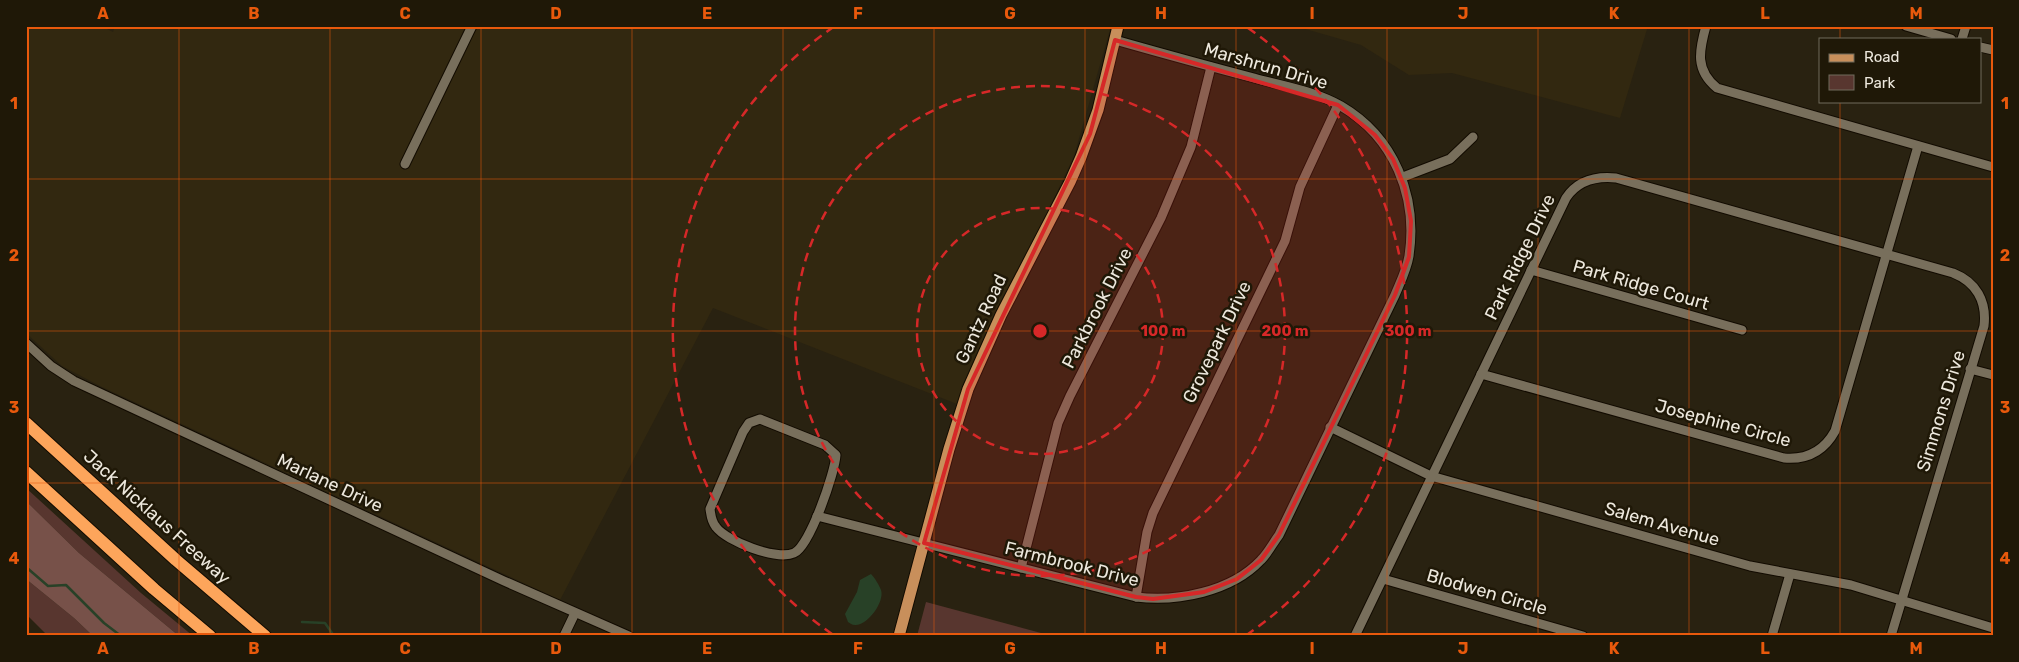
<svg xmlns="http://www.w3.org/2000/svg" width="2019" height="662" font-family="Rubik,sans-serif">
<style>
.built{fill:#322810}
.green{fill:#58362f}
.forest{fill:#775149}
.water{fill:#284127}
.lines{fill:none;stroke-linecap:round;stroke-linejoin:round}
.stream{stroke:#284127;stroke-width:2.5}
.minor-casing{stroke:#120b00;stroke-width:11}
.major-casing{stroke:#120b00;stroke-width:13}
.highway-casing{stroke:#120b00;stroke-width:14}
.minor{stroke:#786f5c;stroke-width:9}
.major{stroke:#c88f5b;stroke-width:11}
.highway{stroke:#fda55b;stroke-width:12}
.marked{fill:#d62828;fill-opacity:0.2;stroke:#d62828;stroke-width:4;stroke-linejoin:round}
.grid{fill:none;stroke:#e8590c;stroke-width:1;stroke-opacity:0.55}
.ring{fill:none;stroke:#d62828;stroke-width:2.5;stroke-dasharray:9 6}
.labels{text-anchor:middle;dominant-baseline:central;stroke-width:5;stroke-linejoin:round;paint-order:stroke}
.street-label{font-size:18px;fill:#ede8dd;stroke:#1f1807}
.centre{fill:#d62828;stroke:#1f1807;stroke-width:2.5}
.ring-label{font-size:15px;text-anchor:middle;font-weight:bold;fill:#d62828;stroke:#1f1807;stroke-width:5;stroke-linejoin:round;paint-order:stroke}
.neatline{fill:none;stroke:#e8590c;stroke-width:2}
.grid-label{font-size:16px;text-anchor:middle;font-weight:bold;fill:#e8590c}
</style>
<rect width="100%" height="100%" fill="#292211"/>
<g class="built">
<path d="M 26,26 L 101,26 L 113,32 L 115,26 L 1111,26 L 1074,156 L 957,404 L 713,308 L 560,600 L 102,387 L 62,366 L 26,333 Z"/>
<path d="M 1295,26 L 1648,26 L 1620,118 L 1452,73 L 1409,75 L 1361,45 Z"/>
</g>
<g class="green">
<path d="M 26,488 L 141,593 L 193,636 L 179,636 L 79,553 L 26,501 Z"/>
<path d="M 26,579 L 74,618 L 93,636 L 46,634 L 26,614 Z"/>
<path d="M 926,602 L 1052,636 L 917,636 Z"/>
</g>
<path class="forest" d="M 26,501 L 79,553 L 179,636 L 93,636 L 74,618 L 26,579 Z"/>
<path class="water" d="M 871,574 C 875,578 879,585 881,590 C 885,602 867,626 855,625 C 852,625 850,623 848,622 L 845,614 L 857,592 L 860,580 Z"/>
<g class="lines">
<g class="stream">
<path d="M 26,567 L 48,586 L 66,585 L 104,623 L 121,636"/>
<path d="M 302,622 L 325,623 L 334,636"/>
</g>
<g class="minor-casing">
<g id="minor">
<path d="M 1706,26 C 1699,51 1695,70 1717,88 L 1993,167"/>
<path d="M 1906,26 L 1951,39"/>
<path d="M 1962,39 L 1966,26"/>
<path d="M 1980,47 L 1993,50"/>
<path d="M 405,164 L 472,26"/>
<path d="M 1403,177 L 1450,159 L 1473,137"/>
<path d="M 1531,270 L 1742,330"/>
<path d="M 26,343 L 51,366 L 74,381 L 504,581 L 629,636"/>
<path d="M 1970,369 L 1993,375"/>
<path d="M 1481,374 L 1784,458 C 1807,460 1824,451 1835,431 L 1918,146"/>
<path d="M 760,419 L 825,445 L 836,455 C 835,472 810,546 794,553 C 777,561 726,541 716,527 C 711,521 711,515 710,509 L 743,432 L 749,423 Z"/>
<path d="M 1330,427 L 1431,476 L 1750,566 L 1851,585 L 1993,628"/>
<path d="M 817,516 L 1136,597 C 1177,602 1231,592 1261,560 C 1268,553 1273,543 1279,535 L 1395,295 C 1400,283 1407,269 1409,256 C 1418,196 1394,137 1341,106 C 1315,91 1282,86 1254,78 C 1208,66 1161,53 1115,40"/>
<path d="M 1021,568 L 1058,423 L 1070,396 L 1161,218 L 1191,147 L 1211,67"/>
<path d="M 1383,579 L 1583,636"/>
<path d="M 1136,597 L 1147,532 L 1153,513 L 1285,241 L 1300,187 L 1338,105"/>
<path d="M 564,636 L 575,613"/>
<path d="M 1355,636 L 1566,198 C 1578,180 1596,176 1616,178 L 1953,273 C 1976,282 1987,301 1984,326 L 1891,636"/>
<path d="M 1772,636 L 1790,574"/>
</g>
</g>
<g class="major-casing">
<path id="major" d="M 899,636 L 949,449 L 968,389 L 1001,315 L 1070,182 L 1081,157 L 1098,110 L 1118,26"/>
</g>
<g class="highway-casing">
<g id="highway">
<path d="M 26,423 L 176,560 L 265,636"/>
<path d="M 26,472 L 154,589 L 210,636"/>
</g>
</g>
<use href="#minor" class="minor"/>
<use href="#major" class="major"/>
<use href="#highway" class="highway"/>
</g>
<path class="marked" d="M 1115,40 L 1338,105 L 1375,135 L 1393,159 L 1405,188 L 1411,221 L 1409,257 L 1395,295 L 1279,535 L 1261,560 L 1237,579 L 1204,592 L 1153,599 L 1136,597 L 924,543 L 968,389 L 1090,134 Z"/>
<path class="grid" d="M 179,26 L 179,636M 330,26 L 330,636M 481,26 L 481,636M 632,26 L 632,636M 783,26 L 783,636M 934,26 L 934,636M 1085,26 L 1085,636M 1236,26 L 1236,636M 1387,26 L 1387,636M 1538,26 L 1538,636M 1689,26 L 1689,636M 1840,26 L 1840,39M 1840,101 L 1840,636M 26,179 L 1993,179M 26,331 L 1993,331M 26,483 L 1993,483"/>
<g class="ring">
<circle cx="1040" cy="331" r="123"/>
<circle cx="1040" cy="331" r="245"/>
<path d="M832 634A368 368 0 0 1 832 28M1248 28A368 368 0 0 1 1248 634"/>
</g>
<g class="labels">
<g class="street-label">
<text transform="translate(1266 66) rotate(16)">Marshrun Drive</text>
<text transform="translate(1520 257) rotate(-64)">Park Ridge Drive</text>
<text transform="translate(1641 285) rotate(16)">Park Ridge Court</text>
<text transform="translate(1097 308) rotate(-63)">Parkbrook Drive</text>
<text transform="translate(981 319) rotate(-65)">Gantz Road</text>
<text transform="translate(1217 342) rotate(-64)">Grovepark Drive</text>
<text transform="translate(1941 411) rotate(-73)">Simmons Drive</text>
<text transform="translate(1723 423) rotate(15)">Josephine Circle</text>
<text transform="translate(330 483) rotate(25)">Marlane Drive</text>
<text transform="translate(157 517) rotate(42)">Jack Nicklaus Freeway</text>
<text transform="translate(1662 524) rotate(16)">Salem Avenue</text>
<text transform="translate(1072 564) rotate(14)">Farmbrook Drive</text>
<text transform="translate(1487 592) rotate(16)">Blodwen Circle</text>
</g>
</g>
<circle cx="1040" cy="331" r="8" class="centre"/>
<g class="ring-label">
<text x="1163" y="336">100 m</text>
<text x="1285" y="336">200 m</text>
<text x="1408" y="336">300 m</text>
</g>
<rect width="2019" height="662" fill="none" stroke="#1f1807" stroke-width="55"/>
<rect x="1819" y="38" width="162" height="65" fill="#1f1807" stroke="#716b5d"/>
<rect x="1829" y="54" width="25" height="8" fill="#c88f5b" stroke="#716b5d"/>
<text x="1864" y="62" font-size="15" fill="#ede8dd">Road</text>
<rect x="1829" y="75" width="25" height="15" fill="#58362f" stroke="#716b5d"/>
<text x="1864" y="88" font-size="15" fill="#ede8dd">Park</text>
<rect x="28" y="28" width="1964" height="606" class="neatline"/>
<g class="grid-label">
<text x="103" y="19">A</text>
<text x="254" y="19">B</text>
<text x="405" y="19">C</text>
<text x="556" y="19">D</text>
<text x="707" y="19">E</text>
<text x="858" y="19">F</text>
<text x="1010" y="19">G</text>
<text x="1161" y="19">H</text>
<text x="1312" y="19">I</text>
<text x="1463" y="19">J</text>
<text x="1614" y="19">K</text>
<text x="1765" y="19">L</text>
<text x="1916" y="19">M</text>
<text x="14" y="109">1</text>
<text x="2005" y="109">1</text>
<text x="14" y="261">2</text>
<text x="2005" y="261">2</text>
<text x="14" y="413">3</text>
<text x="2005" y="413">3</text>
<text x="14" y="564">4</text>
<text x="2005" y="564">4</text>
<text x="103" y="654">A</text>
<text x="254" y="654">B</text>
<text x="405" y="654">C</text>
<text x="556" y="654">D</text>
<text x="707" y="654">E</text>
<text x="858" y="654">F</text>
<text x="1010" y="654">G</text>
<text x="1161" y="654">H</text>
<text x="1312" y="654">I</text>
<text x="1463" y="654">J</text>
<text x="1614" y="654">K</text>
<text x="1765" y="654">L</text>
<text x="1916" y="654">M</text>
</g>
</svg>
